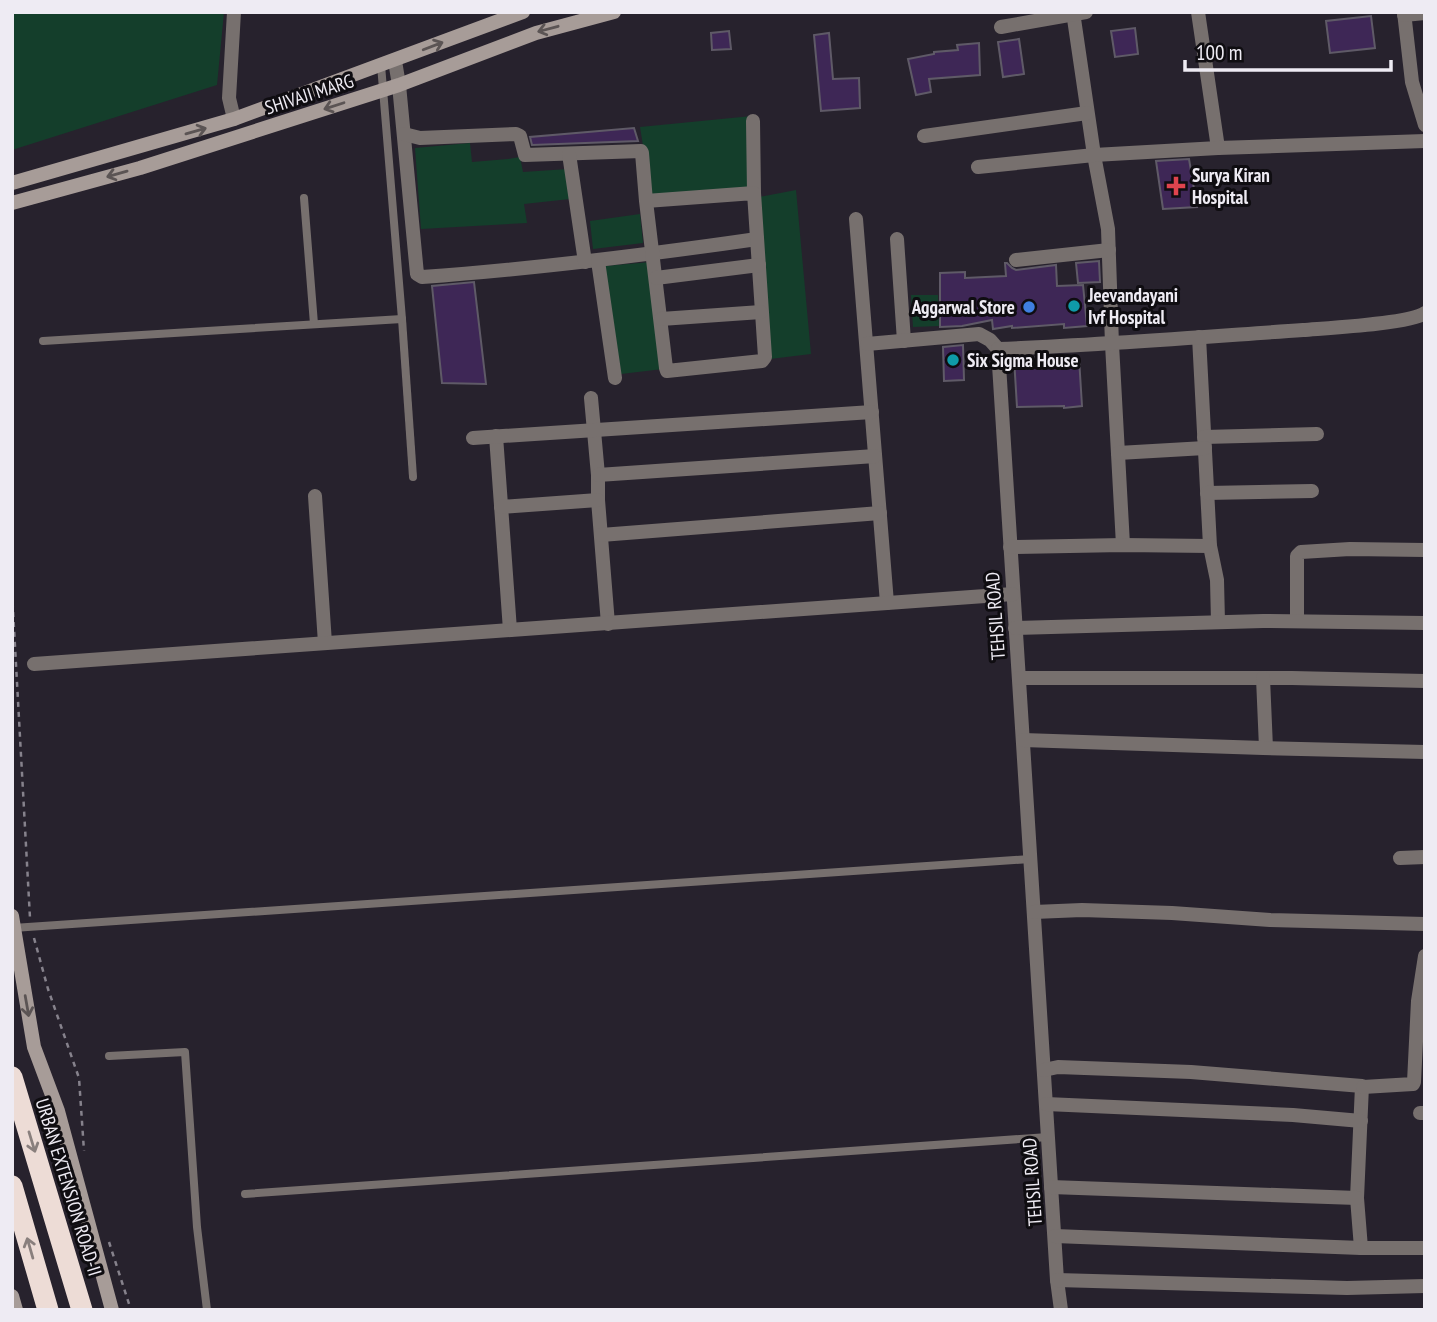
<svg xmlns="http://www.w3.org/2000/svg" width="1437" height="1322" font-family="'PT Sans Narrow',sans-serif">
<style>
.green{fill:#143e2b}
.building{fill:#3e2756;stroke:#5f5a67;stroke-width:2}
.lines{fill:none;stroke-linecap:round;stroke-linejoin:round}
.path{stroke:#86828c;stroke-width:2.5;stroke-dasharray:5 5;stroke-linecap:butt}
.lane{stroke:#77706e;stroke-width:8}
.street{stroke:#77706e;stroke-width:14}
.secondary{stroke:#a79c98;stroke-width:14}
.highway{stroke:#eddcd6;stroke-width:21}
.oneway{stroke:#5b5454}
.oneway2{stroke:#897f7d}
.health-dot{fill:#e0444e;stroke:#0f0d11;stroke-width:2.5}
.culture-dot{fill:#0f9aa8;stroke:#0f0d11;stroke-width:2.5}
.shop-dot{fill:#3f7fe0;stroke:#0f0d11;stroke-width:2.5}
.labels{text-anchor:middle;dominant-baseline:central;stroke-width:6;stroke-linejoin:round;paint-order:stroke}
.street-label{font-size:19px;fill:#eeebf3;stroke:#0f0d11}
.poi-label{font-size:19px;font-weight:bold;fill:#eeebf3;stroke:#0f0d11;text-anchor:start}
</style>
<rect width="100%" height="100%" fill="#27222d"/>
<g class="green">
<path d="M 12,12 L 224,12 L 217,85 L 12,150 Z"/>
<path d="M 752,116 L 760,192 L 652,202 L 640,127 Z"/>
<path d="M 470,143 L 472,162 L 508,159 L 520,157 L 523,172 L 568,169 L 570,199 L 524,204 L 527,223 L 421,229 L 415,148 Z"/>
<path d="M 796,190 L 811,354 L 770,359 L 759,197 Z"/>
<path d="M 640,214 L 643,243 L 593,249 L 590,221 Z"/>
<path d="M 651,262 L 663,369 L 621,374 L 605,266 Z"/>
<path d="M 911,295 L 938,295 L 939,326 L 913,327 Z"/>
</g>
<g class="building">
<path d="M 1371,16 L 1375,48 L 1330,53 L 1326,21 Z"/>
<path d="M 1135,28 L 1138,54 L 1115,57 L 1111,31 Z"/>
<path d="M 729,31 L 731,49 L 712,50 L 711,33 Z"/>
<path d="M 829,33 L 833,79 L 859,78 L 860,108 L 821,111 L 814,35 Z"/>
<path d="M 1019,39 L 1024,74 L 1003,77 L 998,42 Z"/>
<path d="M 979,43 L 980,75 L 929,79 L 931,92 L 916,95 L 908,59 L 934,54 L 934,52 L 958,50 L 957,45 Z"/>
<path d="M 634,128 L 638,141 L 532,145 L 530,137 Z"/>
<path d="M 1189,159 L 1197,207 L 1163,209 L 1156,161 Z"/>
<path d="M 1099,261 L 1100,282 L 1078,283 L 1076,263 Z"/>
<path d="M 1005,263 L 1007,263 L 1012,268 L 1016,270 L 1056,265 L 1057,286 L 1083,285 L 1087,326 L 1064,328 L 1064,324 L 1012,328 L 1012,326 L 993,329 L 992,320 L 962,326 L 940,327 L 940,273 L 965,272 L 965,278 L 1006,276 Z"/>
<path d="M 474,282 L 486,384 L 442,383 L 432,286 Z"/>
<path d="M 963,345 L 964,380 L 944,381 L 943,347 Z"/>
<path d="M 1044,357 L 1044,359 L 1079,358 L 1082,406 L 1064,408 L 1064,406 L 1017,407 L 1014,358 Z"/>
</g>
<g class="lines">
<g class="path">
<path d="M 12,592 L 30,918"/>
<path d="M 34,938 L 48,989 L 79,1078 L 84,1151"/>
<path d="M 109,1242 L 131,1310"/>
</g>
<g class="lane">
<path d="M 304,198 L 314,324"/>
<path d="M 402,319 L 413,477"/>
<path d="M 43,341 L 402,319 L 381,65"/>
<path d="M 13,928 L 1030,859"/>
<path d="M 109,1056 L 185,1052 L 197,1227 L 207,1310"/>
<path d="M 245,1194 L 1048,1137"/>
</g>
<g class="street">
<path d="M 234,12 L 229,98 L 234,119"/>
<path d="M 1073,12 L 1094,155 L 1108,229 L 1112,344 L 1123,545"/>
<path d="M 1198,12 L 1218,148"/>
<path d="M 1404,12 L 1412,82 L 1425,125"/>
<path d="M 1404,15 L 1425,13"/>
<path d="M 1001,27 L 1086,12"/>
<path d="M 395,61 L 399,85 L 417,274 L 422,277 C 534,269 646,255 757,239"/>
<path d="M 753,121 L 754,193"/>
<path d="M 404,134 L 420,138 L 516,134 L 520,136 L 525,155 L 641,151 L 642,153 L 646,201 L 666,368 L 667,371 L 762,361 L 765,357 L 754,193 L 646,201"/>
<path d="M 924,136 L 1087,113"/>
<path d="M 569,154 L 585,262"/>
<path d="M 978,167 L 1094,155 L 1218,148 L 1425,141"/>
<path d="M 856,219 L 887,603"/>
<path d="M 897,239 L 904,341"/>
<path d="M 1016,260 L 1109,250"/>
<path d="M 598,261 L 615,378"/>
<path d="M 656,278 L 759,265"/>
<path d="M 661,319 L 761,312"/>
<path d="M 1199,337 L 1210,546 L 1217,580 L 1218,622"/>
<path d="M 867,344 L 979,334 L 990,340 L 998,349"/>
<path d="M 998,349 L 1057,1280 L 1061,1310"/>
<path d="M 998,349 C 1100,345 1201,337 1303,330 C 1327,328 1409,324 1425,313"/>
<path d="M 591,398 L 598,475 L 598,500 L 608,624"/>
<path d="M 496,436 L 510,630"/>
<path d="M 1204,437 L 1317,434"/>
<path d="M 473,438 L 872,412"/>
<path d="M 1118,453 L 1205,448"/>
<path d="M 598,475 L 875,456"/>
<path d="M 1207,493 L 1312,491"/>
<path d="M 315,496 L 325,643"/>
<path d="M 501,507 L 598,500"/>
<path d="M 601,535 L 880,513"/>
<path d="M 1010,547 L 1123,545 L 1210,546"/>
<path d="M 1297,621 L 1297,556 L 1301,552 L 1350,549 L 1425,550"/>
<path d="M 1015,628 L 1263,621 L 1425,623"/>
<path d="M 34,664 L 1013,594"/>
<path d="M 1019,678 L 1292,678 L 1425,681"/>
<path d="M 1263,678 L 1266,748"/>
<path d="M 1023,740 L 1263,748 L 1425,752"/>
<path d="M 1400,858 L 1425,857"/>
<path d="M 1034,912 L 1082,910 L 1172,913 L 1270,920 L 1425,924"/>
<path d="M 1044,1070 L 1058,1067 L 1191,1072 L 1362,1086 L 1357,1198 L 1361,1248"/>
<path d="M 1363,1087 L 1413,1084 L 1414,1082 L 1418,1001 L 1425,956"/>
<path d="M 1046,1104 L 1293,1115 L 1361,1121"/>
<path d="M 1420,1113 L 1425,1113"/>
<path d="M 1051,1187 L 1357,1198"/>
<path d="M 1055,1236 L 1361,1248 L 1425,1248"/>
<path d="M 1057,1280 L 1347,1288 L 1425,1286"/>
</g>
<g class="secondary">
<path d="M 12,183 L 234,119 L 523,12"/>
<path d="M 12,203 L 140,168 L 399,85 L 536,33 L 614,12"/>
<path d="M 12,916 L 34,1047 L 58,1111 L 112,1310"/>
<path d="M 12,1296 L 16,1310"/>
</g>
<g class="highway">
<path d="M 12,1077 L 82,1310"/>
<path d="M 12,1186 L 48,1310"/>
</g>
</g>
<defs><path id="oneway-shaft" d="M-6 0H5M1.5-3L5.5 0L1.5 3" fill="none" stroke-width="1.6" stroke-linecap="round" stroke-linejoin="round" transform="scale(1.75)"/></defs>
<g class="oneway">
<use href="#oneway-shaft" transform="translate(548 29) rotate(165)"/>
<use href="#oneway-shaft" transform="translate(433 46) rotate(-21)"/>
<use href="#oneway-shaft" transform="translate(334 106) rotate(162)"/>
<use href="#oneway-shaft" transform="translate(196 131) rotate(-16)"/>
<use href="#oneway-shaft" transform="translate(117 174) rotate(164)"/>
<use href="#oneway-shaft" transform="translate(27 1006) rotate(80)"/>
</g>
<g class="oneway2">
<use href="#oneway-shaft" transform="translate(32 1142) rotate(73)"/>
<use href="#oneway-shaft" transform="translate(30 1248) rotate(-106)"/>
</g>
<path class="health-dot" d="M1172.5 175.5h7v7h7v7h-7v7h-7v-7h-7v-7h7z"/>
<g class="culture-dot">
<circle cx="1074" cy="306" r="7"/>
<circle cx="953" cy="360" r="7"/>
</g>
<circle class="shop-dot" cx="1029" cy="307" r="7"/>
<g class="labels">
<g class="street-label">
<text transform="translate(309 94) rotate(-18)">SHIVAJI MARG</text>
<text transform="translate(995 616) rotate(-94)">TEHSIL ROAD</text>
<text transform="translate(1032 1182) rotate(-94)">TEHSIL ROAD</text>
<text transform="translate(69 1187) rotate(73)">URBAN EXTENSION ROAD-II</text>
</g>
<g class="poi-label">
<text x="1192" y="175">Surya Kiran<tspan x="1192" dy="22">Hospital</tspan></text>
<text x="1088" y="295">Jeevandayani<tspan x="1088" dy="22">Ivf Hospital</tspan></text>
<text x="1015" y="307" text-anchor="end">Aggarwal Store</text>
<text x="967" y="360">Six Sigma House</text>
</g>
</g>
<rect width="1437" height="1322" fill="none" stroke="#eeebf3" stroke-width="28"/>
<path d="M1185 60v10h206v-10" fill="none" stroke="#eeebf3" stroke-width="3.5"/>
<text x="1196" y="60" font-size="21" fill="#eeebf3" stroke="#0f0d11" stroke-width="5" paint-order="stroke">100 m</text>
</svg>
